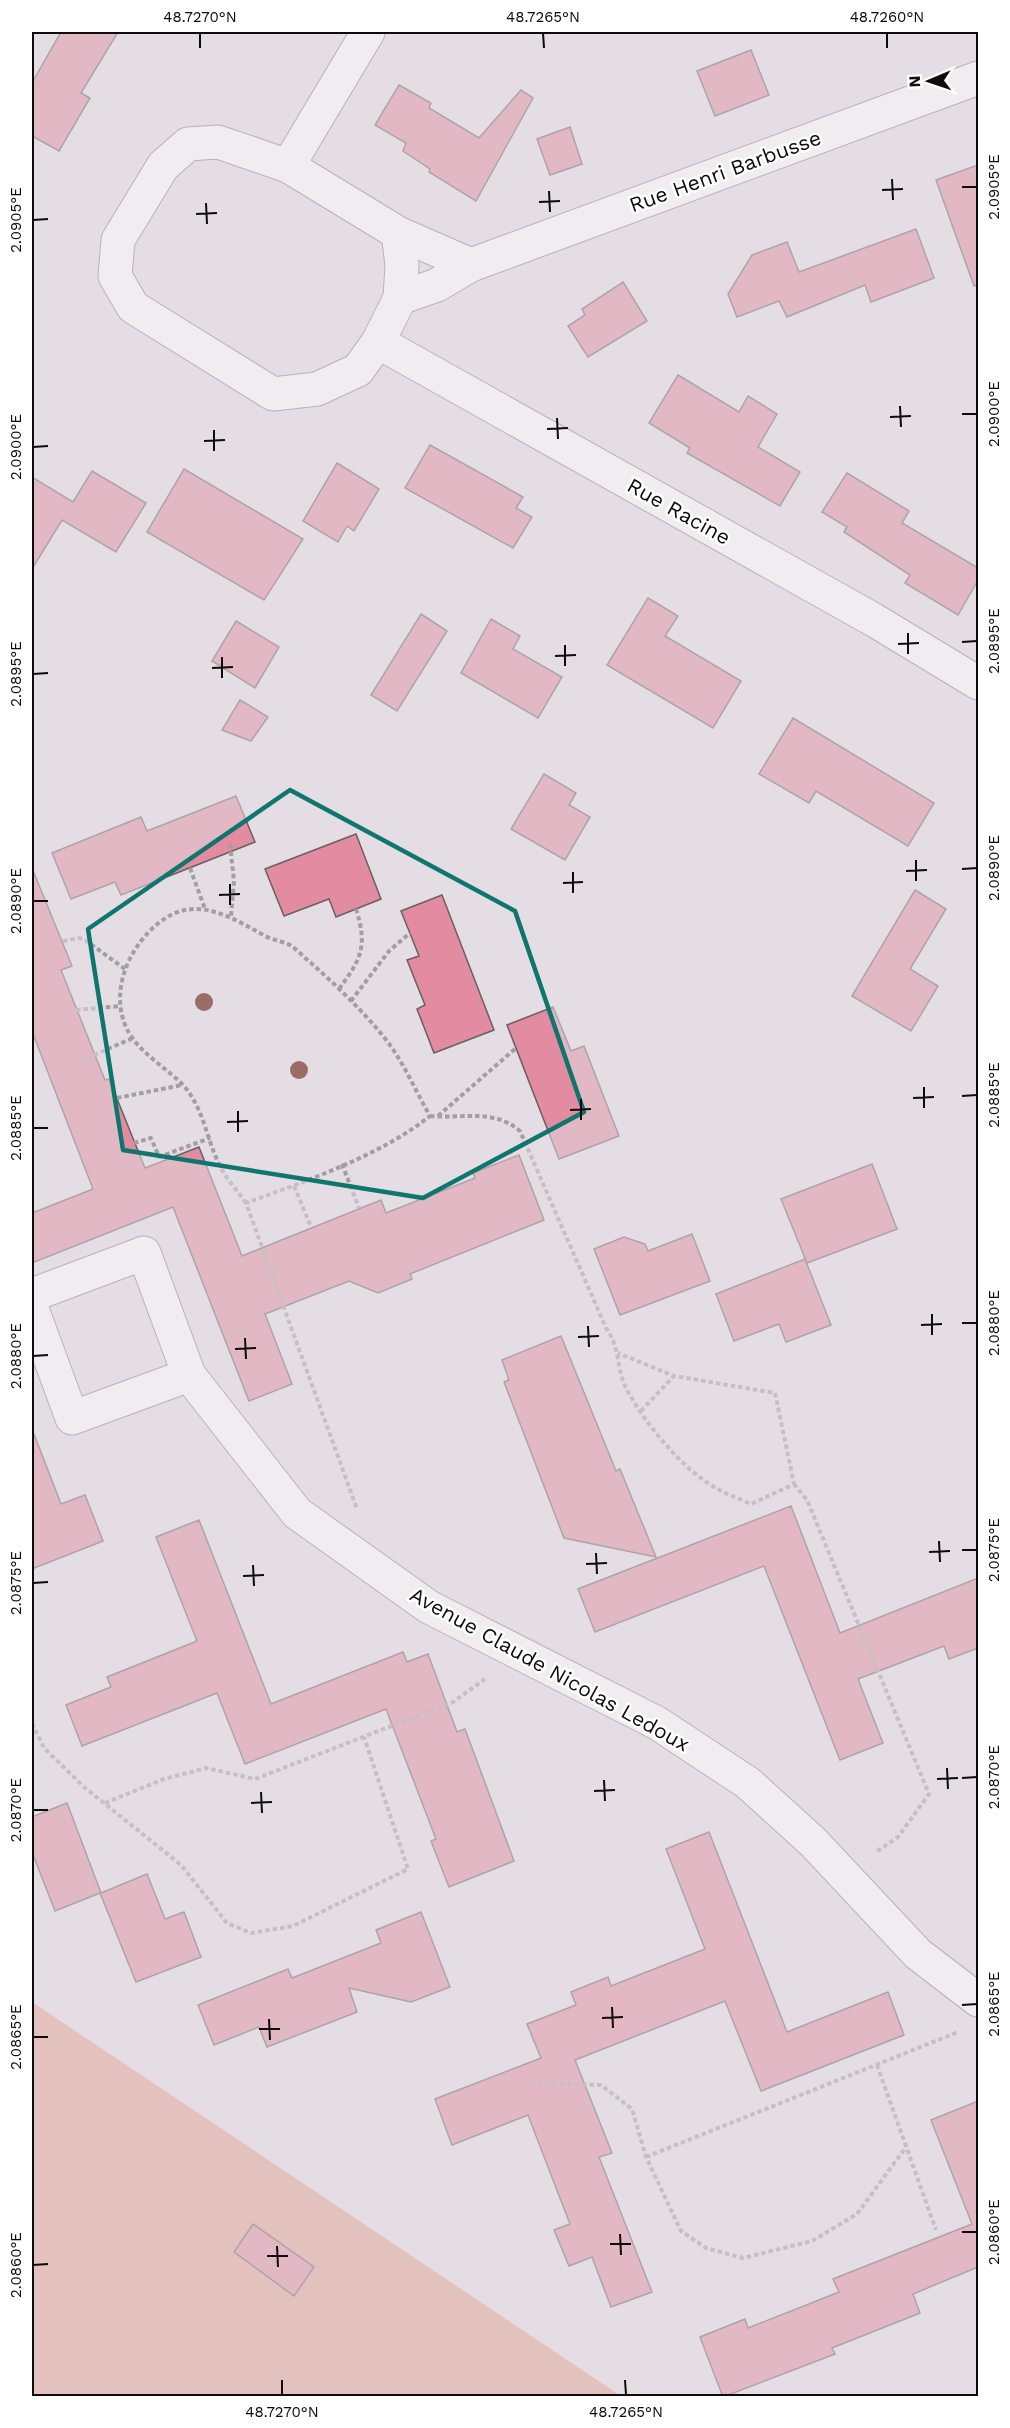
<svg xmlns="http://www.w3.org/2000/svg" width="1010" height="2428" font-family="'Work Sans',sans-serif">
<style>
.green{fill:#e3a08d}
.building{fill:#e38ca1;stroke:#686062;stroke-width:1.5}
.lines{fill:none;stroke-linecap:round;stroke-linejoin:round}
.street-casing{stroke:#857f84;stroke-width:35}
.path{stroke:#a39ea2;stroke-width:4;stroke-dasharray:4.5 3;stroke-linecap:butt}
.street{stroke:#fff;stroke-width:33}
.tree{fill:#996d66}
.marked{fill:none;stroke:#0f766e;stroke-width:4.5;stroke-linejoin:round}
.ticks{fill:none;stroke:#0d0b0c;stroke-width:2}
.labels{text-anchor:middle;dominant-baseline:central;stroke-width:5;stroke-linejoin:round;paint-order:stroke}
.street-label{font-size:21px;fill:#0d0b0c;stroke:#fff}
.neatline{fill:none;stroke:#0d0b0c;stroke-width:2}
.ticks-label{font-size:15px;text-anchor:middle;fill:#0d0b0c}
</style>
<rect width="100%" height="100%" fill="#e4dde3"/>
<path class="green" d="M 32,2002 L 621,2396 L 32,2396 Z"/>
<g class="building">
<path d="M 61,32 L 118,32 L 81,93 L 90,98 L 59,151 L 32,136 L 32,83 Z"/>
<path d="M 751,50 L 769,95 L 715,116 L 697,71 Z"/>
<path d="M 399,85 L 431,103 L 429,108 L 479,138 L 521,90 L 533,98 L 476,201 L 429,172 L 430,169 L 403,151 L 406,143 L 375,125 Z"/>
<path d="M 570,127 L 582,164 L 550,175 L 537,139 Z"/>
<path d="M 978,165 L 978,285 L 974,286 L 936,180 Z"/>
<path d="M 916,229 L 934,278 L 871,302 L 865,285 L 787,317 L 779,301 L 737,317 L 728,294 L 752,255 L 787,242 L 799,272 Z"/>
<path d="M 623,282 L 647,321 L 588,357 L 568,326 L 585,315 L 582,309 Z"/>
<path d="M 678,375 L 739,412 L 748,396 L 777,414 L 758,447 L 800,472 L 780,506 L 687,453 L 690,448 L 649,423 Z"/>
<path d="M 430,445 L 523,497 L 516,508 L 532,517 L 513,548 L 405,488 Z"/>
<path d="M 337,463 L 379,489 L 354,531 L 347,526 L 338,542 L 303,521 Z"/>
<path d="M 184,469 L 303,539 L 264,600 L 147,532 Z"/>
<path d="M 92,471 L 146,503 L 116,552 L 62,520 L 32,569 L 32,477 L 73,502 Z"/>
<path d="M 847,473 L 909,511 L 902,523 L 978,568 L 978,580 L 958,615 L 905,583 L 910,575 L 844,532 L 847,527 L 822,512 Z"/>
<path d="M 648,598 L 678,616 L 665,636 L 741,681 L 713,728 L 607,665 Z"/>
<path d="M 421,614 L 447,631 L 397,711 L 371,695 Z"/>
<path d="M 491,619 L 520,636 L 513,649 L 562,677 L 538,718 L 461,673 Z"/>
<path d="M 236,621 L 279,647 L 255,688 L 212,661 Z"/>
<path d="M 240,700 L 268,717 L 251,741 L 222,730 Z"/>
<path d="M 793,718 L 934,803 L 908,846 L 816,791 L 809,803 L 759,774 Z"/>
<path d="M 544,774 L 576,793 L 569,805 L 590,817 L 565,860 L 511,829 Z"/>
<path d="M 236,796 L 255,842 L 121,895 L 115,882 L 71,899 L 52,853 L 141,817 L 147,831 Z"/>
<path d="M 356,834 L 381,899 L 336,917 L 329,899 L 284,916 L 265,869 Z"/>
<path d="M 32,868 L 72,966 L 61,970 L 105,1080 L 109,1079 L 145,1168 L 199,1147 L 242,1256 L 381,1200 L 386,1213 L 475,1178 L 473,1173 L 519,1155 L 544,1220 L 410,1274 L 412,1279 L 378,1293 L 349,1281 L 265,1314 L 292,1384 L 249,1401 L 173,1207 L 32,1263 L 32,1213 L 93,1189 L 32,1031 Z"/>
<path d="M 915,890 L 946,909 L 910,969 L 938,986 L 911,1031 L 852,996 Z"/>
<path d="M 442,895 L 494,1030 L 434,1053 L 417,1009 L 425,1005 L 407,960 L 419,956 L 401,911 Z"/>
<path d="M 553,1007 L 571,1051 L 584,1046 L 619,1136 L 559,1159 L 507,1025 Z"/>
<path d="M 872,1164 L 897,1229 L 807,1263 L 781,1199 Z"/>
<path d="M 692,1234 L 710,1281 L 620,1315 L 594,1249 L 624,1237 L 645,1244 L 648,1251 Z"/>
<path d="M 805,1259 L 831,1325 L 786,1342 L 779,1324 L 734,1341 L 716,1294 Z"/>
<path d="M 561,1336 L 616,1471 L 620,1469 L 656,1557 L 564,1538 L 504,1382 L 509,1380 L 502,1360 Z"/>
<path d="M 34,1434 L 61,1504 L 85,1495 L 103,1541 L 32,1569 L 32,1435 Z"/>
<path d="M 791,1506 L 840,1633 L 978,1578 L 978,1648 L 949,1659 L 944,1646 L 858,1679 L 883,1743 L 840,1760 L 764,1566 L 595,1632 L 578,1589 Z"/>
<path d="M 199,1520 L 271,1704 L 403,1652 L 407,1662 L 428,1654 L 457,1732 L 465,1729 L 514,1861 L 449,1887 L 431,1841 L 436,1839 L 386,1709 L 245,1764 L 217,1693 L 82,1746 L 66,1705 L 111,1687 L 107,1677 L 197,1641 L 156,1537 Z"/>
<path d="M 67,1803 L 101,1893 L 147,1874 L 165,1919 L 184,1912 L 201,1957 L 136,1982 L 100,1893 L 55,1911 L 32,1852 L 32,1817 Z"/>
<path d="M 709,1832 L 787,2032 L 888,1992 L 904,2035 L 761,2091 L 725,2001 L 575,2060 L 612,2153 L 599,2157 L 652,2292 L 611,2307 L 592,2257 L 569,2266 L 554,2230 L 570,2224 L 528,2115 L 452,2145 L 435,2099 L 541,2058 L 527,2024 L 576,2005 L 571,1992 L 608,1977 L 611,1986 L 705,1949 L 666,1849 Z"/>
<path d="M 421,1912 L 450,1987 L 411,2002 L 349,1988 L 357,2012 L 267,2047 L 259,2027 L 214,2045 L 198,2005 L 288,1969 L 292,1978 L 381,1943 L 376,1930 Z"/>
<path d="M 978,2101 L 978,2267 L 913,2294 L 920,2313 L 832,2348 L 835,2354 L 723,2397 L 700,2337 L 745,2319 L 748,2328 L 839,2292 L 833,2279 L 972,2224 L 931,2120 Z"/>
<path d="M 253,2224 L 314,2267 L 294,2296 L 234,2252 Z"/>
</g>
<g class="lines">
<g class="street-casing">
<g id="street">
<path d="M 288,166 L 368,32"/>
<path d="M 398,233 L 402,265 L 400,298 L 378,342 L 358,370 L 317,389 L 273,394 L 133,307 L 115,276 L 118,240 L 163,166 L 188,144 L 218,142 L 288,166 L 398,233 L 471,265"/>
<path d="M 400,298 L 437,285 L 471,265 L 978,78"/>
<path d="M 378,342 L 874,620 L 978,683"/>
<path d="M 32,1295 L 144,1253 L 189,1375 L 72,1418 L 32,1309"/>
<path d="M 189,1375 L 297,1513 L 429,1607 L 657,1723 L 748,1783 L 813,1842 L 918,1954 L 978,2000"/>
</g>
</g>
<g class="path">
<path d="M 230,844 L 234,881 L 231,916"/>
<path d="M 190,868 L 205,909"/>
<path d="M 63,941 L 79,938 L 85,940 L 125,969"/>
<path d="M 339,989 C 361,959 368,947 356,909"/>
<path d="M 351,1001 L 389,951 L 410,933"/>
<path d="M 76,1010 L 121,1006"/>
<path d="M 87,1058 L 133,1038"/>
<path d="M 117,1098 L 182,1085"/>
<path d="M 430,1116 C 463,1119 493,1108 520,1131 L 606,1328 C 621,1349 616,1368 626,1388 C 643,1421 684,1472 718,1489 C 728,1495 740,1499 751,1504 L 794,1484 L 775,1393 L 674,1376 L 618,1353"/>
<path d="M 438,1116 L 516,1048"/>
<path d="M 134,1143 L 151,1138 L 159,1157 L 210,1138"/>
<path d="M 342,1164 L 359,1208"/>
<path d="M 294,1186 L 311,1227"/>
<path d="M 246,1203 C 238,1191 226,1179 220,1166 C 206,1139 204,1107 182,1084 C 163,1065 133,1049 124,1022 C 114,994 124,963 141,941 C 182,890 218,909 265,936 C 273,940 282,941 290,945 C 297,949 304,958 311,963 C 338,987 365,1013 387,1041 C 404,1063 416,1092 430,1116 C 380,1156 306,1181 246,1203 L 357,1509"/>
<path d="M 641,1411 L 674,1376"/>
<path d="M 794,1484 L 807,1500 L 929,1794 L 898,1837 L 876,1852"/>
<path d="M 32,1723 L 44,1748 L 84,1787 L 181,1865 L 227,1923 L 251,1933 L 293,1926 L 408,1869 L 364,1737"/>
<path d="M 105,1803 L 164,1779 L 206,1768 L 255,1779 L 453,1702 L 485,1679"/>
<path d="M 877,2065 L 936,2230"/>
<path d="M 537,2083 L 601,2085 L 632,2109 L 646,2157 L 681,2231 L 706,2248 L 743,2258 L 812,2241 L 857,2214 L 906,2147"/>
<path d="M 646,2157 L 958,2032"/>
</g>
<use href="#street" class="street"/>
</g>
<g class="tree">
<circle cx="204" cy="1002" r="9"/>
<circle cx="299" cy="1070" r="9"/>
</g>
<path d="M0 0H1010V2428H0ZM 290,790 L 515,911 L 584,1112 L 423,1198 L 123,1150 L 88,929 Z" fill="#e4dde3" fill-opacity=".55" fill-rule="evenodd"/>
<path class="marked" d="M 290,790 L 515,911 L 584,1112 L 423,1198 L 123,1150 L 88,929 Z"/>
<path class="ticks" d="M 200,33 L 200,48M 543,33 L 544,48M 887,33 L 887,48M 892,179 L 893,200M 962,187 L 977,187M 882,190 L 903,189M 549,191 L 550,212M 539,202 L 560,201M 206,203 L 207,224M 196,214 L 217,213M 33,220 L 48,219M 900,406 L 901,427M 962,414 L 977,414M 890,417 L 911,416M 557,418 L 558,439M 547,429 L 568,428M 214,430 L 214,451M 204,441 L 225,440M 33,447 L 48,446M 908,633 L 908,654M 962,642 L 977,641M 898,644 L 919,643M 565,645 L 565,666M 555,656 L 576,655M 222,657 L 222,678M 212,668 L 233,667M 33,674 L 48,673M 916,860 L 916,881M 962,869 L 977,868M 906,871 L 927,870M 573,872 L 573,893M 563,883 L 583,882M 230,884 L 230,905M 219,895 L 240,894M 33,901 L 48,901M 924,1087 L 924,1108M 962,1096 L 977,1095M 913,1098 L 934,1097M 581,1099 L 581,1120M 570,1110 L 591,1109M 238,1111 L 238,1132M 227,1122 L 248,1121M 33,1128 L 48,1128M 932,1314 L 932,1335M 962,1323 L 977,1323M 921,1325 L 942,1324M 588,1326 L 589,1347M 578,1337 L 599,1336M 245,1338 L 246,1359M 235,1349 L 256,1348M 33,1356 L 48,1355M 939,1541 L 940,1562M 962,1550 L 977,1550M 929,1552 L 950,1551M 596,1553 L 597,1574M 586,1564 L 607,1563M 253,1565 L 254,1586M 243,1576 L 264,1575M 33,1583 L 48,1582M 947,1768 L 948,1789M 962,1778 L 977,1777M 937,1779 L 958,1778M 604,1780 L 605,1801M 594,1791 L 615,1790M 261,1792 L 262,1813M 251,1803 L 272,1802M 33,1810 L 48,1810M 962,2005 L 977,2004M 612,2007 L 613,2028M 602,2018 L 623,2017M 269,2019 L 270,2040M 259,2029 L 280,2029M 33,2037 L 48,2037M 962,2232 L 977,2232M 620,2234 L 621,2255M 610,2244 L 631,2244M 277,2246 L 278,2267M 267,2256 L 288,2256M 33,2265 L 48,2264M 282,2380 L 282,2395M 625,2380 L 626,2395"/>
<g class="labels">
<g class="street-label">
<text transform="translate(725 171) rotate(-20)">Rue Henri Barbusse</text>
<text transform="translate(679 511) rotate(29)">Rue Racine</text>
<text transform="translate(550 1669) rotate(29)">Avenue Claude Nicolas Ledoux</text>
</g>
</g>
<rect width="1010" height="2428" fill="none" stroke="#ffffff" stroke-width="66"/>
<g transform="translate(929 81) rotate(268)" stroke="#ffffff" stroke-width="4.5" paint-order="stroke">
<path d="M0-4.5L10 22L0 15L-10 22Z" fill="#0d0b0c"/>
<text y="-9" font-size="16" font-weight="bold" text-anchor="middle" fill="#0d0b0c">N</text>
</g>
<rect x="33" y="33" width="944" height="2362" class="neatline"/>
<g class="ticks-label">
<text x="200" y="22">48.7270°N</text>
<text x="543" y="22">48.7265°N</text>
<text x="887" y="22">48.7260°N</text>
<text transform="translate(994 187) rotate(-90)" y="5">2.0905°E</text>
<text transform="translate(16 220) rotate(-90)" y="5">2.0905°E</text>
<text transform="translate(994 414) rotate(-90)" y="5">2.0900°E</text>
<text transform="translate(16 447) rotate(-90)" y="5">2.0900°E</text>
<text transform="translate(994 641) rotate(-90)" y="5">2.0895°E</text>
<text transform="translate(16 674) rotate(-90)" y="5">2.0895°E</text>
<text transform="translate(994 868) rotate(-90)" y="5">2.0890°E</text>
<text transform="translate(16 901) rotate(-90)" y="5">2.0890°E</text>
<text transform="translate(994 1095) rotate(-90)" y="5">2.0885°E</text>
<text transform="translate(16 1128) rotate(-90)" y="5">2.0885°E</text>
<text transform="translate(994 1323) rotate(-90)" y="5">2.0880°E</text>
<text transform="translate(16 1356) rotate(-90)" y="5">2.0880°E</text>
<text transform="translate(994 1550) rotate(-90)" y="5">2.0875°E</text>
<text transform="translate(16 1583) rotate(-90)" y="5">2.0875°E</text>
<text transform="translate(994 1777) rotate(-90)" y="5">2.0870°E</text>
<text transform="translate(16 1810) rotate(-90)" y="5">2.0870°E</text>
<text transform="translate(994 2004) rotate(-90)" y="5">2.0865°E</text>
<text transform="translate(16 2037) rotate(-90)" y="5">2.0865°E</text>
<text transform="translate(994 2232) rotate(-90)" y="5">2.0860°E</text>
<text transform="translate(16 2265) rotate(-90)" y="5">2.0860°E</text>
<text x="282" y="2417">48.7270°N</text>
<text x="626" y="2417">48.7265°N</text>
</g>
</svg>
